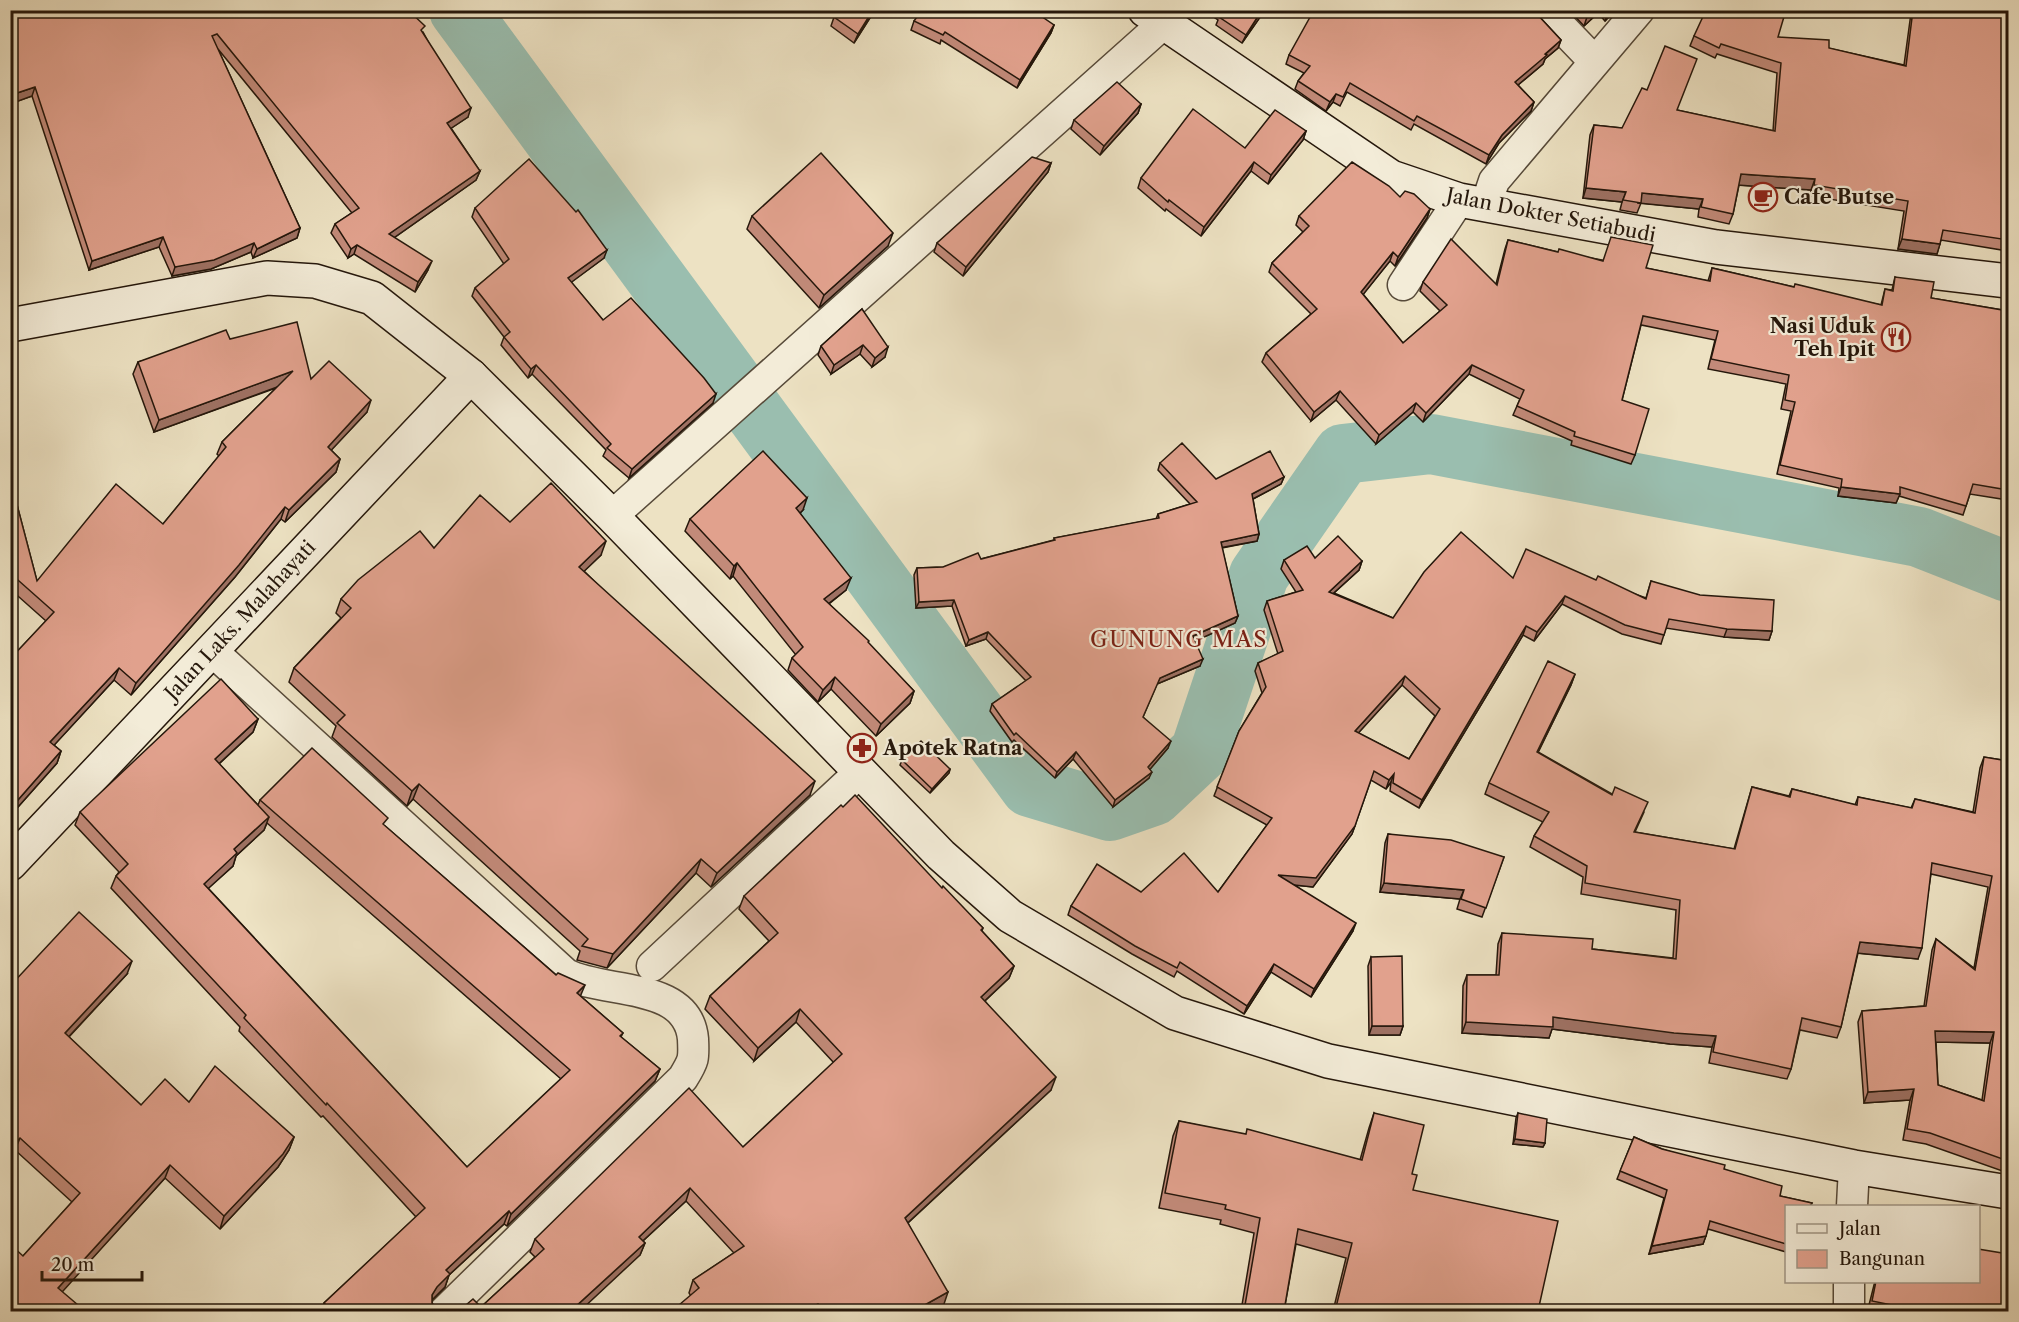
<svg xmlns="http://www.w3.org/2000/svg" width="2019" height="1322" font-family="'Libre Caslon Text',serif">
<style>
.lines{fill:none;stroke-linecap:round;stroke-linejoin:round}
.river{stroke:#9abeaf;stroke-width:60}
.street-casing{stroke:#574a39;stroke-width:33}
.secondary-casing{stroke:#25170b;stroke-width:36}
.street{stroke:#f3ecd8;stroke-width:30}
.secondary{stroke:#f3ecd8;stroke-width:33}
.wall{fill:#c28a79;stroke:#25170b;stroke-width:1.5;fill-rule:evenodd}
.shaded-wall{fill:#9e7163;stroke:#25170b;stroke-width:1.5}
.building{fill:#e1a18d;stroke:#25170b;stroke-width:1.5;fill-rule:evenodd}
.labels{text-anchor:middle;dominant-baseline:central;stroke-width:4.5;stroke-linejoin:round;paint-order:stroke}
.poi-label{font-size:20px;font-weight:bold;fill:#25170b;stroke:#f3ecd8;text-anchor:start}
.street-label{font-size:20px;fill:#25170b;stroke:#f3ecd8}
.quarter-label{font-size:22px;letter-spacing:1.5px;fill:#7a1f14;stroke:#f3ecd8}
</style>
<rect width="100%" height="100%" fill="#ede2c3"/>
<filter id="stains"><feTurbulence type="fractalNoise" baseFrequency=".00333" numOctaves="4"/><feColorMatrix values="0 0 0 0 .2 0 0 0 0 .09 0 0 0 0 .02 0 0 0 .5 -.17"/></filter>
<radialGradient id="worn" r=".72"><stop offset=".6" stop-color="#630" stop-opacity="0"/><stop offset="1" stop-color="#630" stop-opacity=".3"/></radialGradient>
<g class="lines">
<path class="river" d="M 459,10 L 1030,787 L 1110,811 L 1153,796 L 1200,752 L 1259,575 L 1343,454 L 1431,444 L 1919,537 L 2008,572"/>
<g class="street-casing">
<g id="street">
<path d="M 1545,10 L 1594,61"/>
<path d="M 1486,205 L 1494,181 L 1639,10"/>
<path d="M 1403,285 L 1459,200"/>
<path d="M 612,516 L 1164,23"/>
<path d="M 211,650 L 566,974 C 603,994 688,981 693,1039 C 694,1059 694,1060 683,1078 L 444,1312"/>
<path d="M 652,966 L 860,772"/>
<path d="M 1852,1206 L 1854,1167"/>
<path d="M 1849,1312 L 1849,1282"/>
</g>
</g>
<g class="secondary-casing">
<g id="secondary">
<path d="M 1145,10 L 1391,177 L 1459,200 L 1716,247 L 2008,281"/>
<path d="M 10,325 L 267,278 L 315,281 L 372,298 L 471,376 L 612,516 L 941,855 L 1010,916 L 1175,1013 L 1328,1061 L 1854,1167 L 2008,1192"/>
<path d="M 10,864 L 471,376"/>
</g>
</g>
<use href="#street" class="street"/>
<use href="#secondary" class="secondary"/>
</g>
<g class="wall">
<path d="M 10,10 L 423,32 L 468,117 L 451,128 L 480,171 L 476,180 L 394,238 L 428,270 L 415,292 L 354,254 L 348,258 L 331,233 L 335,224 L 352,213 L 218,49 L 300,228 L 297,238 L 253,258 L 251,252 L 211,269 L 172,276 L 159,247 L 89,270 L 32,96 L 10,104 Z"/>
<path d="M 839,10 L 875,10 L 854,43 L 831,26 L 834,17 Z"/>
<path d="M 1203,10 L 1265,10 L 1242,43 L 1216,25 L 1218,20 Z"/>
<path d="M 1569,10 L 1615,10 L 1605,21 L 1598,13 L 1584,26 Z"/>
<path d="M 1909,10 L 2008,10 L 2008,251 L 1941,240 L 1937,254 L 1898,249 L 1904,211 L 1810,196 L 1811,190 L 1739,185 L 1733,214 L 1729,224 L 1698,217 L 1699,209 L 1641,203 L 1637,213 L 1620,210 L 1622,202 L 1583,198 L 1590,135 L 1594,125 L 1622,128 L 1677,110 L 1773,131 L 1777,73 L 1717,54 L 1715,58 L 1690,46 L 1694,36 L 1778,37 L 1904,65 L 1911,13 Z"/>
<path d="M 1536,13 L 1561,40 L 1558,48 L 1545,59 L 1543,64 L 1518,85 L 1534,102 L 1531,111 L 1499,143 L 1486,164 L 1414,124 L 1411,130 L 1347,92 L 1340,106 L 1333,102 L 1326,111 L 1295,89 L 1298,81 L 1304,73 L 1286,64 L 1289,55 Z"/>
<path d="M 914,21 L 1054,25 L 1051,33 L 1017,88 L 941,40 L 940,44 L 911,30 Z"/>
<path d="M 1141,104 L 1138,113 L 1100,155 L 1071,129 L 1074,120 Z"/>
<path d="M 1306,131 L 1303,140 L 1268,184 L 1251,171 L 1201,236 L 1166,209 L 1165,211 L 1138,188 L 1141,178 L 1245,148 Z"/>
<path d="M 1051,163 L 1048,172 L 963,276 L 934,252 L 937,243 Z"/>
<path d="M 1400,197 L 1430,209 L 1427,218 L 1395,266 L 1390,261 L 1363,294 L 1403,343 L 1440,311 L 1420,291 L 1423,282 L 1496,284 L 1505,249 L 1508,240 L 1558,252 L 1646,268 L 1708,281 L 1712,268 L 1794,287 L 1881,305 L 1885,289 L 1892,290 L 1895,277 L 1931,298 L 2008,311 L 2008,500 L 1970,494 L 1963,515 L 1899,496 L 1896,503 L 1838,496 L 1839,488 L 1777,474 L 1791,411 L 1781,409 L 1786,384 L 1708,369 L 1715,340 L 1641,325 L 1622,400 L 1635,455 L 1631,464 L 1571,445 L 1572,441 L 1513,415 L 1520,399 L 1469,374 L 1423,422 L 1413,412 L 1376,444 L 1336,400 L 1311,421 L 1262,362 L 1266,353 L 1311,314 L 1269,272 L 1272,263 L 1303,232 L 1296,225 L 1299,216 Z"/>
<path d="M 475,208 L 604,258 L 571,282 L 603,320 L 713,403 L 629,478 L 603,456 L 606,450 L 532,374 L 528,378 L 501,345 L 504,337 L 472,296 L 475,288 L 504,264 L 472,217 Z"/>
<path d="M 752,216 L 888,246 L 819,308 L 747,229 Z"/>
<path d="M 862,309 L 885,357 L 872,367 L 860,354 L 831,374 L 818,355 L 821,346 Z"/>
<path d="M 230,339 L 311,379 L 367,412 L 331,450 L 340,459 L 336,472 L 285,522 L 281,519 L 235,577 L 131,695 L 114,680 L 54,745 L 61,751 L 57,763 L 10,816 L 10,659 L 46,621 L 10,589 L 10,478 L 37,581 L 163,524 L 219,456 L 217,454 L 222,442 L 276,388 L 154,432 L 133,374 L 138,362 Z"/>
<path d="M 1160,463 L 1216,479 L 1284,477 L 1281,484 L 1253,499 L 1259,534 L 1257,541 L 1222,548 L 1238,616 L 1235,623 L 1195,641 L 1200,666 L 1157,684 L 1143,717 L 1168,748 L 1150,769 L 1149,778 L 1113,807 L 1073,759 L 1055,778 L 1014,740 L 1012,742 L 990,711 L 992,704 L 1026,681 L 986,639 L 966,646 L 952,606 L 916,608 L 914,575 L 917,568 L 943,567 L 981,559 L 1054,540 L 1054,538 L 1156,519 L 1158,514 L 1190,504 L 1158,470 Z"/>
<path d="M 803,510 L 800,513 L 846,590 L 829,604 L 914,691 L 910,703 L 876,736 L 831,689 L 818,702 L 788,670 L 792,658 L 796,655 L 733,576 L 730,579 L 685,531 L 690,519 Z"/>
<path d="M 510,522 L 601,555 L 584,571 L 810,795 L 711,887 L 696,873 L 607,968 L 577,960 L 580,951 L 413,799 L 407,806 L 332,737 L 336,726 L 289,682 L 294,668 L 341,618 L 336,613 L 341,599 L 434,548 Z"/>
<path d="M 1315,558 L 1362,561 L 1359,570 L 1334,593 L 1393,618 L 1513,578 L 1596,580 L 1646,598 L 1651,581 L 1772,631 L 1769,640 L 1724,637 L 1666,628 L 1661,644 L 1622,634 L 1562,604 L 1534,641 L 1523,635 L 1419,808 L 1390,791 L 1391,782 L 1386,789 L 1371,780 L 1352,834 L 1313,887 L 1295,885 L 1353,931 L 1311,997 L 1271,972 L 1244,1014 L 1177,971 L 1174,977 L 1132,954 L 1068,915 L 1071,906 L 1141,892 L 1218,892 L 1267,825 L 1214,796 L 1239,731 L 1262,693 L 1255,671 L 1258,663 L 1278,654 L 1264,610 L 1267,601 L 1296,592 L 1281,569 L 1284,560 ZM 1402,685 L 1435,716 L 1409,759 L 1358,733 Z"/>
<path d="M 1575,674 L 1571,685 L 1538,752 L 1644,812 L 1635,832 L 1734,849 L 1752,787 L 1789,796 L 1792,789 L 1855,805 L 1858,797 L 1911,808 L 1915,799 L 1973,812 L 1980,768 L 1984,757 L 2008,761 L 2008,1173 L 1926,1144 L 1903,1140 L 1910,1100 L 1864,1103 L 1858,1022 L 1862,1011 L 1924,1006 L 1932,950 L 1936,939 L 1974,968 L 1988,887 L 1931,874 L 1918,959 L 1858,953 L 1841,1027 L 1837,1038 L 1800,1030 L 1791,1069 L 1787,1079 L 1709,1063 L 1712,1047 L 1670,1044 L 1552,1029 L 1549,1038 L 1462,1033 L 1463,986 L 1467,975 L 1496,975 L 1498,944 L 1502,933 L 1592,949 L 1673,958 L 1676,910 L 1581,894 L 1583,877 L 1530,847 L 1534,836 L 1543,822 L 1485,794 L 1489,783 ZM 1936,1042 L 1990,1043 L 1982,1100 L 1938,1085 Z"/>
<path d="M 258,719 L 253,732 L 219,764 L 258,805 L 260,800 L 385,826 L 623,1033 L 621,1037 L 660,1069 L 655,1081 L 507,1226 L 504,1224 L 449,1275 L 445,1287 L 432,1300 L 432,1303 L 437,1311 L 321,1311 L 324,1303 L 416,1217 L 323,1116 L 321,1117 L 239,1031 L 240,1027 L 111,888 L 116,876 L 119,872 L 75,825 L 80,812 ZM 267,823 L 561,1079 L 467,1167 L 208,888 L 233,866 L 236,856 L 264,830 Z"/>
<path d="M 902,760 L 950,769 L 949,773 L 930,793 L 900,765 Z"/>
<path d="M 1388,834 L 1504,857 L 1482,917 L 1457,909 L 1460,899 L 1380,892 L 1385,843 Z"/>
<path d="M 942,888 L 983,928 L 982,931 L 1014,966 L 1009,978 L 985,1001 L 1051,1090 L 908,1223 L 944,1304 L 931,1311 L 672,1311 L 691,1296 L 689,1293 L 693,1280 L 734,1253 L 686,1201 L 643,1241 L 645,1243 L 640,1255 L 481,1307 L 535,1257 L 530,1252 L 535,1239 L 743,1147 L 834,1063 L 796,1022 L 754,1061 L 705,1009 L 710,996 L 769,941 L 739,909 L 744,896 Z"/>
<path d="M 1371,957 L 1403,1026 L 1400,1035 L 1369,1035 L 1368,966 Z"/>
<path d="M 127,974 L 69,1037 L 141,1105 L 189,1102 L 294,1137 L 289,1150 L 278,1167 L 220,1229 L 165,1178 L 62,1291 L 23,1256 L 72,1202 L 15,1150 L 10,986 Z"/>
<path d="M 1374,1113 L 1412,1174 L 1413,1190 L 1538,1311 L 1333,1311 L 1346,1258 L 1296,1244 L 1284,1311 L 1241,1311 L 1254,1233 L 1220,1224 L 1221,1220 L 1159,1208 L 1173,1136 L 1179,1121 L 1360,1160 L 1369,1128 Z"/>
<path d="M 1518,1113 L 1545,1143 L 1543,1147 L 1513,1144 L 1516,1118 Z"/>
<path d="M 1634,1137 L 1662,1149 L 1724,1169 L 1780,1196 L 1812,1203 L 1811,1206 L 1786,1206 L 1786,1252 L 1708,1229 L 1703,1244 L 1649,1254 L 1664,1198 L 1617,1179 Z"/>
<path d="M 1875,1281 L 1978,1281 L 2008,1311 L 1879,1311 L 1868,1309 Z"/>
</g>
<g class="shaded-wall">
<path d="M 873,10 L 875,10 L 854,43 L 858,34 Z"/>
<path d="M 1262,10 L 1265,10 L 1242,43 L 1246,35 Z"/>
<path d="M 1595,10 L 1599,10 L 1598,13 L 1584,26 L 1587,17 Z"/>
<path d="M 1609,10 L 1615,10 L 1605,21 L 1608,12 Z"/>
<path d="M 1054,25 L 1051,33 L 1017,88 L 1020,80 Z"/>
<path d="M 1561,40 L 1558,48 L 1545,59 L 1543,64 L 1512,90 L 1515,82 Z"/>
<path d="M 35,87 L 32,96 L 10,104 L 11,95 Z"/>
<path d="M 1336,94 L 1333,102 L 1326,111 L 1330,102 Z"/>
<path d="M 1534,102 L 1531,111 L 1499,143 L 1486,164 L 1489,155 L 1502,135 Z"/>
<path d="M 1141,104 L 1138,113 L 1100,155 L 1104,146 Z"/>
<path d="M 471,108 L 468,117 L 444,133 L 447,123 Z"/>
<path d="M 1306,131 L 1303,140 L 1268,184 L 1271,175 Z"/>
<path d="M 1254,162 L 1251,171 L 1201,236 L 1204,227 Z"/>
<path d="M 1051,163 L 1048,172 L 963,276 L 966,267 Z"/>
<path d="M 480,171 L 476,180 L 385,244 L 389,234 Z"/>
<path d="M 1741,174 L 1815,179 L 1811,190 L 1737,185 Z"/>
<path d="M 1586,188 L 1626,192 L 1622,202 L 1583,198 Z"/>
<path d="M 1642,193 L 1703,199 L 1699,209 L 1638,203 Z"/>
<path d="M 1430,209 L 1427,218 L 1395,266 L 1398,257 Z"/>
<path d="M 300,228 L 297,238 L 253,258 L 257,249 Z"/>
<path d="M 893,233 L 888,246 L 819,308 L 824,295 Z"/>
<path d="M 163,237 L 159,247 L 89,270 L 92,261 Z"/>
<path d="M 1902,239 L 1940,244 L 1937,254 L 1898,249 Z"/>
<path d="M 254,243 L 251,252 L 211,269 L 172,276 L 175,267 Z"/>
<path d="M 357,245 L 354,254 L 348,258 L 351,249 Z"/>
<path d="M 607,250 L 604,258 L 565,287 L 568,278 Z"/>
<path d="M 1393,252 L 1390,261 L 1358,301 L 1361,292 Z"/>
<path d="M 432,261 L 428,270 L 415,292 L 418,282 Z"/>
<path d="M 863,345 L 860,354 L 831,374 L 834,365 Z"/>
<path d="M 888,347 L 885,357 L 872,367 L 875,358 Z"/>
<path d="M 536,365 L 532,374 L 528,378 L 531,369 Z"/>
<path d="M 1472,365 L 1469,374 L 1423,422 L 1426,413 Z"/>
<path d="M 293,371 L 288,383 L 154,432 L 159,420 Z"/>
<path d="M 1340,391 L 1336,400 L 1311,421 L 1314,412 Z"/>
<path d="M 716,394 L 713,403 L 629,478 L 632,469 Z"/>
<path d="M 371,400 L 367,412 L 323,459 L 328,447 Z"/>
<path d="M 1416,403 L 1413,412 L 1376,444 L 1379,435 Z"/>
<path d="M 340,459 L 336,472 L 285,522 L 289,510 Z"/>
<path d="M 1284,477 L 1281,484 L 1249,501 L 1252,494 Z"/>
<path d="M 1841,487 L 1900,494 L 1896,503 L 1838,496 Z"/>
<path d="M 807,498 L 803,510 L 792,521 L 796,508 Z"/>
<path d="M 285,507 L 281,519 L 235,577 L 131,695 L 136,683 Z"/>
<path d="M 1259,534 L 1257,541 L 1219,548 L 1221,542 Z"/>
<path d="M 606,541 L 601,555 L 574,581 L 579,567 Z"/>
<path d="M 1362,561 L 1359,570 L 1326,600 L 1329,592 Z"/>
<path d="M 737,563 L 733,576 L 730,579 L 734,566 Z"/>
<path d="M 851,578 L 846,590 L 819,611 L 824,599 Z"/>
<path d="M 1565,596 L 1562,604 L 1534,641 L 1537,632 Z"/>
<path d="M 954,600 L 952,606 L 916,608 L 919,602 Z"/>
<path d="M 1238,616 L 1235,623 L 1191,643 L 1193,636 Z"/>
<path d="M 1526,626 L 1523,635 L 1419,808 L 1422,800 Z"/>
<path d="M 1727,629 L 1772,631 L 1769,640 L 1724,637 Z"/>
<path d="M 988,632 L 986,639 L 966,646 L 969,640 Z"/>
<path d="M 1203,659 L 1200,666 L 1157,684 L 1160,678 Z"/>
<path d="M 119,668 L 114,680 L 46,754 L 50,742 Z"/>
<path d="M 1575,674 L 1571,685 L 1533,763 L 1537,752 Z"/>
<path d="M 1405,676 L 1402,685 L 1352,740 L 1355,731 Z"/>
<path d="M 835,677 L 831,689 L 818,702 L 823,690 Z"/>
<path d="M 914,691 L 910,703 L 876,736 L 881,724 Z"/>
<path d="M 258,719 L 253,732 L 210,772 L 215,759 Z"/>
<path d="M 1171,741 L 1168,748 L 1146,774 L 1148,767 Z"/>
<path d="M 61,751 L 57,763 L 10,816 L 10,809 Z"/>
<path d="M 1076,752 L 1073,759 L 1055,778 L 1057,772 Z"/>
<path d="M 950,769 L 949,773 L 930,793 L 932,789 Z"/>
<path d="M 1152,772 L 1149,778 L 1113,807 L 1115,800 Z"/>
<path d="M 1394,774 L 1391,782 L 1386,789 L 1389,780 Z"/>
<path d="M 815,781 L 810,795 L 711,887 L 717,873 Z"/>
<path d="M 419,784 L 413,799 L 407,806 L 412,791 Z"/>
<path d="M 269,817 L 264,830 L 236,856 L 233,866 L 200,896 L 204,884 L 234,849 Z"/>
<path d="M 1355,826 L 1352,834 L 1313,887 L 1275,883 L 1278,875 Z"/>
<path d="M 701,859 L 696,873 L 607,968 L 613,954 Z"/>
<path d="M 1384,883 L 1464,890 L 1460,899 L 1380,892 Z"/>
<path d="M 1356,923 L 1353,931 L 1311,997 L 1314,989 Z"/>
<path d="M 1860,942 L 1922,948 L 1918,959 L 1856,953 Z"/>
<path d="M 132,961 L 127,974 L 60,1046 L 65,1033 Z"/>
<path d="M 1274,964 L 1271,972 L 1244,1014 L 1247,1006 Z"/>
<path d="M 1014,966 L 1009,978 L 976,1009 L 981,997 Z"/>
<path d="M 585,985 L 580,997 L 577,993 Z"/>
<path d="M 800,1009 L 796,1022 L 754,1061 L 758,1048 Z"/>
<path d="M 1553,1017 L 1716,1036 L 1712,1047 L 1670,1044 L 1552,1029 L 1549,1038 L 1462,1033 L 1466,1022 Z"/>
<path d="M 1372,1026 L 1403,1026 L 1400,1035 L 1369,1035 Z"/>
<path d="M 1935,1031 L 1994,1032 L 1990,1043 L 1931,1042 Z"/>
<path d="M 660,1069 L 655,1081 L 507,1226 L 511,1214 Z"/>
<path d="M 1056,1077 L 1051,1090 L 900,1230 L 905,1218 Z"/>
<path d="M 1914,1089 L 1910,1100 L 1864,1103 L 1868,1092 Z"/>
<path d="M 294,1137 L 289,1150 L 278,1167 L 220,1229 L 224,1216 Z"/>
<path d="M 20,1138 L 15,1150 L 10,1156 L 10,1148 Z"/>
<path d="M 1515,1139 L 1545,1143 L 1543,1147 L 1513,1144 Z"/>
<path d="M 170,1165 L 165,1178 L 54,1301 L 58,1288 Z"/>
<path d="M 690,1188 L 686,1201 L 634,1249 L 639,1237 Z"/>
<path d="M 509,1211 L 504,1224 L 449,1275 L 445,1287 L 432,1300 L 432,1295 L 446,1270 Z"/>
<path d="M 1706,1236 L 1703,1244 L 1649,1254 L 1652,1246 Z"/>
<path d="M 645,1243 L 640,1255 L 580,1311 L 573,1311 L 573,1309 Z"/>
<path d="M 948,1292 L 944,1304 L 931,1311 L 914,1311 Z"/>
<path d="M 818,1304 L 815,1311 L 803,1311 Z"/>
</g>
<g class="building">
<path d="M 10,10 L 408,10 L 425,26 L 421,30 L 471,108 L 447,123 L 480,171 L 389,234 L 432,261 L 418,282 L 357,245 L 351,249 L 335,224 L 359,208 L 217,34 L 212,36 L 300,228 L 257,249 L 254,243 L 214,260 L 175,267 L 163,237 L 92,261 L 35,87 L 11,95 L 10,93 Z"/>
<path d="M 839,10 L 873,10 L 858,34 L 834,17 Z"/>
<path d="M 922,10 L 1032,10 L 1054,25 L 1020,80 L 945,32 L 943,35 L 914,21 Z"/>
<path d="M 1219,10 L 1262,10 L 1246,35 L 1219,17 L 1222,12 Z"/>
<path d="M 1314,10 L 1534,10 L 1536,13 L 1561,40 L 1545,54 L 1547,55 L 1515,82 L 1534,102 L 1502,135 L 1489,155 L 1417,116 L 1414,121 L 1350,83 L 1343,97 L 1336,94 L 1330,102 L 1298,81 L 1310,66 L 1289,55 Z"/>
<path d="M 1581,10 L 1595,10 L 1587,17 Z"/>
<path d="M 1706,10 L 1786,10 L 1778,37 L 1829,40 L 1829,48 L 1906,66 L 1913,10 L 2008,10 L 2008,240 L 1943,230 L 1940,244 L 1902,239 L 1908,201 L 1814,185 L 1815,179 L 1741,174 L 1733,214 L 1701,207 L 1703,199 L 1642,193 L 1641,203 L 1623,200 L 1626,192 L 1586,188 L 1594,125 L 1622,128 L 1642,88 L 1647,90 L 1665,46 L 1697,59 L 1677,110 L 1775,131 L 1781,63 L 1721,44 L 1719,48 L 1694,36 Z"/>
<path d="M 1117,82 L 1141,104 L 1104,146 L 1074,120 Z"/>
<path d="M 1193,109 L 1245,148 L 1275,110 L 1306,131 L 1271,175 L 1254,162 L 1204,227 L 1169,200 L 1168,202 L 1141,178 Z"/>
<path d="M 821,153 L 893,233 L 824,295 L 752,216 Z"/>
<path d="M 1032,157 L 1051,163 L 966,267 L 937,243 Z"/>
<path d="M 529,159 L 576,212 L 578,210 L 607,250 L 568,278 L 603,320 L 631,298 L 704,378 L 716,394 L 632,469 L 607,448 L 611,444 L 536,365 L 531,369 L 504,337 L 510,332 L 475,288 L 509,259 L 475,208 Z"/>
<path d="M 1352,162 L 1389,186 L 1400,197 L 1405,191 L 1414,194 L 1430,209 L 1398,257 L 1393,252 L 1361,292 L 1403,343 L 1447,305 L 1423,282 L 1451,239 L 1497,285 L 1508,240 L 1558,252 L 1559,249 L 1603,261 L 1611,237 L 1653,245 L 1646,268 L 1710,281 L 1712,268 L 1794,287 L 1795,284 L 1882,305 L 1885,289 L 1893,291 L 1895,277 L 1934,282 L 1931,298 L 2008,311 L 2008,490 L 1973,484 L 1966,506 L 1900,487 L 1900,494 L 1841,487 L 1842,479 L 1780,465 L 1795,402 L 1785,400 L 1789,375 L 1711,359 L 1718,331 L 1643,316 L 1622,400 L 1649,409 L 1635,455 L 1574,436 L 1575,432 L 1517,406 L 1524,390 L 1472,365 L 1426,413 L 1416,403 L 1379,435 L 1340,391 L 1314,412 L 1266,353 L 1317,309 L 1272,263 L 1309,226 L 1299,216 Z"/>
<path d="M 862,309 L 888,347 L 875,358 L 863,345 L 834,365 L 821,346 Z"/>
<path d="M 297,322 L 311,379 L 329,361 L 371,400 L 328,447 L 340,459 L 289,510 L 285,507 L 239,565 L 136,683 L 119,668 L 50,742 L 61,751 L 10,809 L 10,659 L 54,612 L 10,573 L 10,478 L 37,581 L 116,484 L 163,524 L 226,447 L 222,442 L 293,371 L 159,420 L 138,362 L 226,330 L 230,339 Z"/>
<path d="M 1182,443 L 1216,479 L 1270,451 L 1284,477 L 1252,494 L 1259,534 L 1221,542 L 1238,616 L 1193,636 L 1203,659 L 1160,678 L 1143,717 L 1171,741 L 1148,767 L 1152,772 L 1115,800 L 1076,752 L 1057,772 L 1016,733 L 1014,735 L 992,704 L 1031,677 L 988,632 L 969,640 L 954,600 L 919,602 L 917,568 L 943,567 L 978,553 L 981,559 L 1055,540 L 1054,538 L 1159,518 L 1158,514 L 1197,502 L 1160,463 Z"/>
<path d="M 763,451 L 807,498 L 796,508 L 851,578 L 824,599 L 869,641 L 868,642 L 914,691 L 881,724 L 835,677 L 823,690 L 792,658 L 803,647 L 737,563 L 734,566 L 690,519 Z"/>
<path d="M 551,483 L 606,541 L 579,567 L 815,781 L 717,873 L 701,859 L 613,954 L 582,946 L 588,939 L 419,784 L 412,791 L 337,723 L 345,715 L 294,668 L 351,608 L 341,599 L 358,580 L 420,531 L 434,548 L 480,495 L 510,522 Z"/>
<path d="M 1461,532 L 1513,578 L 1526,549 L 1596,580 L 1598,576 L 1646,599 L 1651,581 L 1700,595 L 1774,600 L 1772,631 L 1727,629 L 1669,619 L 1664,635 L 1625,625 L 1565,596 L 1537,632 L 1526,626 L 1422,800 L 1393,783 L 1394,774 L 1389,780 L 1374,771 L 1355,826 L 1316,878 L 1278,875 L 1356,923 L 1314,989 L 1274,964 L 1247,1006 L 1180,962 L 1177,968 L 1135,946 L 1071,906 L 1097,864 L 1141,892 L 1184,853 L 1218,892 L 1272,818 L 1217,787 L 1239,731 L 1266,687 L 1258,663 L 1283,651 L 1267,601 L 1303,590 L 1284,560 L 1307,546 L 1315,558 L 1338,536 L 1362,561 L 1329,592 L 1393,618 L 1424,572 ZM 1405,676 L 1440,709 L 1409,759 L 1355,731 Z"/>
<path d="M 1548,661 L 1575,674 L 1537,752 L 1612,795 L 1615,787 L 1648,802 L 1634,832 L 1735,849 L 1752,787 L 1790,797 L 1792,789 L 1857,805 L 1858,797 L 1912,808 L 1915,799 L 1975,813 L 1984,757 L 2008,761 L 2008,1161 L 1930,1133 L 1907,1129 L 1914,1089 L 1868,1092 L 1862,1011 L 1926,1006 L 1936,939 L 1975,970 L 1992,876 L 1932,863 L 1922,948 L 1860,942 L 1841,1027 L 1802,1018 L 1791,1069 L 1713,1052 L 1716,1036 L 1674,1033 L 1553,1017 L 1553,1027 L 1466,1022 L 1467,975 L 1499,975 L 1502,933 L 1593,939 L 1592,949 L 1676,959 L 1680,900 L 1585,883 L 1587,866 L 1534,836 L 1549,812 L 1489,783 ZM 1935,1031 L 1994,1032 L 1984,1101 L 1938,1085 Z"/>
<path d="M 221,679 L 258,719 L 215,759 L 269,817 L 234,849 L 237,853 L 204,884 L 467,1167 L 570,1070 L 260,800 L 312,748 L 388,818 L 383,824 L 556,975 L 558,973 L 585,985 L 577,993 L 623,1033 L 620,1036 L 660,1069 L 511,1214 L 509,1211 L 446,1270 L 450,1274 L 437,1287 L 432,1295 L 432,1303 L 437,1311 L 324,1311 L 328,1307 L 324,1303 L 425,1208 L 327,1103 L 326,1105 L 244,1018 L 246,1015 L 116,876 L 128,864 L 80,812 Z"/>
<path d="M 921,741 L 950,769 L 932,789 L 902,760 Z"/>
<path d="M 855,795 L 942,888 L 943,886 L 983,928 L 981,930 L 1014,966 L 981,997 L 1056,1077 L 905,1218 L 948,1292 L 914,1311 L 822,1311 L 818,1304 L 803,1311 L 672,1311 L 699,1288 L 693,1280 L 744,1246 L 690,1188 L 639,1237 L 645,1243 L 573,1309 L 576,1311 L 459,1311 L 473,1299 L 481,1307 L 544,1249 L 535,1239 L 689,1088 L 743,1147 L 842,1054 L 800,1009 L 758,1048 L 710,996 L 778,933 L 744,896 L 841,805 L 843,807 Z"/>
<path d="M 1388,834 L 1451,840 L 1504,857 L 1486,908 L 1461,899 L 1464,890 L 1384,883 Z"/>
<path d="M 79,912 L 132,961 L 65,1033 L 141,1105 L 165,1079 L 189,1102 L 215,1066 L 294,1137 L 283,1154 L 224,1216 L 170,1165 L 58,1288 L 85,1311 L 10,1311 L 10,1244 L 23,1256 L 80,1193 L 20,1138 L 10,1148 L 10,986 Z"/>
<path d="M 1402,956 L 1403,1026 L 1372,1026 L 1371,957 Z"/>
<path d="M 1374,1113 L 1424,1125 L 1412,1174 L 1417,1175 L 1413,1190 L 1558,1221 L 1538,1311 L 1335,1311 L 1352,1243 L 1298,1229 L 1284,1311 L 1244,1311 L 1260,1218 L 1225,1209 L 1226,1205 L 1165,1193 L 1179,1121 L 1246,1134 L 1247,1129 L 1362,1160 Z"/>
<path d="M 1518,1113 L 1547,1119 L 1545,1143 L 1515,1139 Z"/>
<path d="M 1634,1137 L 1662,1149 L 1725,1165 L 1724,1169 L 1782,1186 L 1780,1196 L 1812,1203 L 1810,1206 L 1786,1206 L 1786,1244 L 1710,1221 L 1706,1236 L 1652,1246 L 1667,1190 L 1620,1171 Z"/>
<path d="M 1978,1249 L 2008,1254 L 2008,1311 L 1921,1311 L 1872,1301 L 1876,1281 L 1978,1281 Z"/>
</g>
<defs>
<g id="cafe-ring" transform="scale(1.5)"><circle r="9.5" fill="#f3ecd8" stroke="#8f2418" stroke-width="1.5"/><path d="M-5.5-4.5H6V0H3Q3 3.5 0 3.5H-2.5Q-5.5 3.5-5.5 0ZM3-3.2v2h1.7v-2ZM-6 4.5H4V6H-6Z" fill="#8f2418"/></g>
<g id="restaurant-ring" transform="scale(1.5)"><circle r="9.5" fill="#f3ecd8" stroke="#8f2418" stroke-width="1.5"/><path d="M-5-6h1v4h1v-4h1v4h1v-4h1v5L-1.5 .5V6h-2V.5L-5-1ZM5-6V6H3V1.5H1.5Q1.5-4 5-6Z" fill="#8f2418"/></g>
<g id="pharmacy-ring" transform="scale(1.5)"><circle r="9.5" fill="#f3ecd8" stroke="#8f2418" stroke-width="1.5"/><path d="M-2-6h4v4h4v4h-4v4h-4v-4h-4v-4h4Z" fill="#8f2418"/></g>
</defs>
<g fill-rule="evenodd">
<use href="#cafe-ring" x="1763" y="197"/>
<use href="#restaurant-ring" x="1896" y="337"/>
<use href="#pharmacy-ring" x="862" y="748"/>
</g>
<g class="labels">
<g class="poi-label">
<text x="1784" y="197">Cafe Butse</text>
<text x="1875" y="326" text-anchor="end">Nasi Uduk<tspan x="1875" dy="23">Teh Ipit</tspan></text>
<text x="883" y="748">Apotek Ratna</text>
</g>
<g class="street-label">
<text transform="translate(1551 215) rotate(11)">Jalan Dokter Setiabudi</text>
<text transform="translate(240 620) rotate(-47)">Jalan Laks. Malahayati</text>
</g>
<g class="quarter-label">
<text x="1179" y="639">GUNUNG MAS</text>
</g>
</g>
<rect width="2019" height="1322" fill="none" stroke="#ede2c3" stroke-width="36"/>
<rect x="12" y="12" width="1995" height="1298" fill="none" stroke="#25170b" stroke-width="3"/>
<rect x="18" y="18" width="1983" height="1286" fill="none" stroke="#25170b" stroke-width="1.5"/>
<rect x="1785" y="1205" width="195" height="78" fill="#f3ecd8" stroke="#a19786" stroke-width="1.5"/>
<rect x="1797" y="1224" width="30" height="9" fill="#f3ecd8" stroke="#a19786" stroke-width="1.5"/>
<text x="1839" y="1235" font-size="18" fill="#25170b">Jalan</text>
<rect x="1797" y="1250" width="30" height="18" fill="#e1a18d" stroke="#a19786" stroke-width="1.5"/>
<text x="1839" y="1265" font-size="18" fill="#25170b">Bangunan</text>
<path d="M42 1271v9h100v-9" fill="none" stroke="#25170b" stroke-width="3"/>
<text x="51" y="1271" font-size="18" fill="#25170b" stroke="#f3ecd8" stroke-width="4.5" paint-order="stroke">20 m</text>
<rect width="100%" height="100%" filter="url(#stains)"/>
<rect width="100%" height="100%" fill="url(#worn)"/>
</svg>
